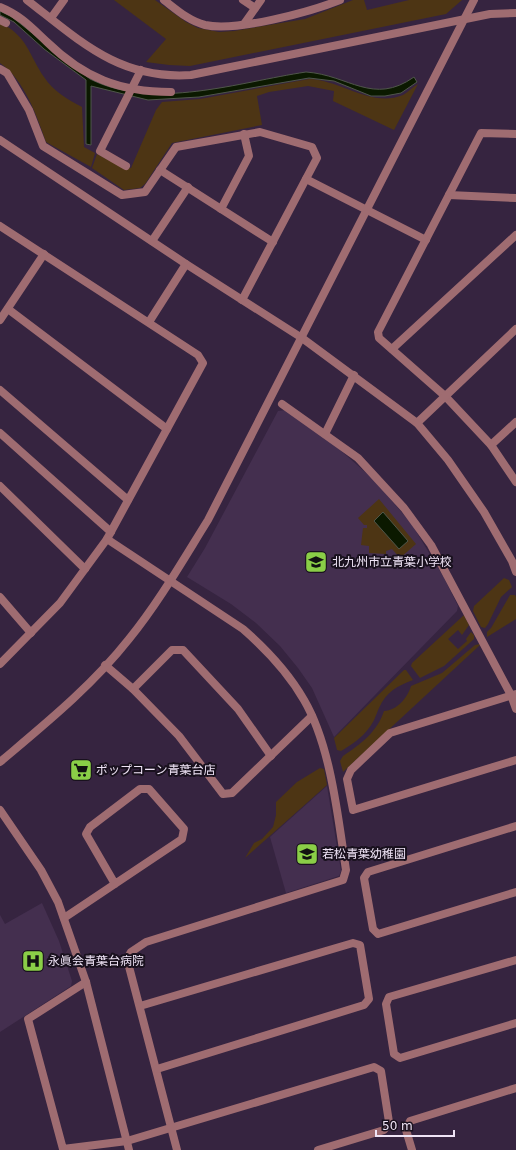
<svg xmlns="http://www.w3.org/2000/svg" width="516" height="1150" font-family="'DejaVu Sans','Noto Sans JP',sans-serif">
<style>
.built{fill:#442f4f}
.green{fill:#4d3514}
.water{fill:#0b1900;stroke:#4f564a}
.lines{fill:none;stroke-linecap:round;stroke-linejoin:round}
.minor{stroke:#9f6c71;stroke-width:8}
.tertiary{stroke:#9f6c71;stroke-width:8}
.labels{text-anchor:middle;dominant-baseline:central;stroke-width:4;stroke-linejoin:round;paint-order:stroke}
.poi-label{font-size:12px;fill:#efe4f6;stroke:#19111e;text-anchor:start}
</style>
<rect width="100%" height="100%" fill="#362440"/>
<g class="built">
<path d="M 286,410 L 331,442 L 372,478 L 411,523 L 443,576 L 458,606 L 457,611 L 334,737 L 312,688 L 298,668 L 280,646 L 256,623 L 231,604 L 187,577 L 205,548 L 278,411 Z"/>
<path d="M 327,786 L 341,871 L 339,876 L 286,893 L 270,837 Z"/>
<path d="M 42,903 L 59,941 L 72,981 L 71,986 L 0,1032 L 0,915 L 5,924 Z"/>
</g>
<g class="green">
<path d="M 114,0 L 155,0 L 186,22 L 198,28 L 219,32 L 234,31 L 305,19 L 353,0 L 364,0 L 367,10 L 409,0 L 462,0 L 446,14 L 190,66 L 169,65 L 146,62 L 166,39 Z"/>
<path d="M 0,23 C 27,35 29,55 44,77 C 53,91 67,99 82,107 L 84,147 L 95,153 L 91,167 L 46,142 C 37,116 24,79 0,63 Z"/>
<path d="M 309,79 C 341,80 371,108 403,95 C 408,92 413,87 418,84 L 394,130 L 333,101 L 334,91 L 308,86 L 269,92 L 257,96 L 262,125 L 172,143 L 145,184 L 140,188 L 124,190 L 92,168 L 97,154 L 125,168 L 131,168 L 156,110 L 162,102 L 200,99 Z"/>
<path d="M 379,499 L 416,544 L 400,558 L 392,549 L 386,551 L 386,554 L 369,553 L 369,546 L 361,545 L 363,528 L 367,528 L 367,525 L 364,525 L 358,518 Z"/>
<path d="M 504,578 L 509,580 L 512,587 L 501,597 L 488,624 L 485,628 L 481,627 L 473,611 L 474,606 Z"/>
<path d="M 510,595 L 515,595 L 516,597 L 516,619 L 487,637 L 487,632 L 491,628 Z"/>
<path d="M 464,615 L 469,625 L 462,635 L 458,630 L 448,639 L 458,649 L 467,641 L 466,639 L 471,632 L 474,635 L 474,639 L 444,666 L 420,678 L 411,666 L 412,663 Z"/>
<path d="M 480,644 L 480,645 L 343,772 L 340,761 L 343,756 C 361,744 377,732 384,711 C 397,710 407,699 411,686 L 442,673 L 475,645 Z"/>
<path d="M 404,670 L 406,670 L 413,680 C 397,686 386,692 379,708 C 376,715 374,722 369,728 C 362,738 351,745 341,751 L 337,750 L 334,738 Z"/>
<path d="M 320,768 L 324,769 L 327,785 L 245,858 L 254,843 L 262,839 L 273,827 L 276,815 L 276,802 L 297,782 Z"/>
</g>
<g class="water">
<path d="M 0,11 L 12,17 L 90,79 C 154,111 239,82 306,72 C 349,75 373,106 414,77 L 417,82 L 401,93 L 385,96 L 371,96 L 334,81 L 309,78 L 199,97 L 148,100 L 91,86 L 91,145 L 86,144 L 86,80 L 44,49 L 14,22 L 0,15 Z"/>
<path d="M 383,512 L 408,541 L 399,549 L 374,521 Z"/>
</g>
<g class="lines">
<g class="minor">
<path d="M 27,0 C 80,41 119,80 191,75 L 490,14 L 516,13"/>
<path d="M 164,0 C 177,10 189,21 205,25 C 236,32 310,12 340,0"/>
<path d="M 243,0 L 255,8"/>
<path d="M 0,7 C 20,15 31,27 47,42 C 84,78 120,92 171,92"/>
<path d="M 51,18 L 64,0"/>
<path d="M 0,20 L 6,23"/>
<path d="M 244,24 L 261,0"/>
<path d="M 0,69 L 7,73 L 29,110 L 43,146 L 122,195 L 145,192 L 176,147 L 260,132 L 312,147 L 317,158 L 242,300"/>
<path d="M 516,134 L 481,133 L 378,332 L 379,338 L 445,396 L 491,445 L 516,482"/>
<path d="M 0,140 L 186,264 L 302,338 L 417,423 L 448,460 L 484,512 L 512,561 L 516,572"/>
<path d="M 126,166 L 100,151 L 141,70"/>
<path d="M 160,170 L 273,242"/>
<path d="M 306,179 L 426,240"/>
<path d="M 449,195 L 516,198"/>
<path d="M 221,209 L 249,156 L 244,134"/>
<path d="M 0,226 L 198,355 L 203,363 L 107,539 L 60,603 L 0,664"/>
<path d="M 152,241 L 188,187"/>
<path d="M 8,309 L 167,429"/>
<path d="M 0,320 L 44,254"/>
<path d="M 149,322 L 186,264"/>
<path d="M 392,349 L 516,235"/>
<path d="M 0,390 L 128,500"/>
<path d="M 282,404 L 358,458 L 404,508 L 431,545 L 511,695 L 516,709"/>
<path d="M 417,423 L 516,329"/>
<path d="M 0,433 L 111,532"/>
<path d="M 325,434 L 354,375"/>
<path d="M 491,445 L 516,422"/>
<path d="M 0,486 L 85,569"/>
<path d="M 107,539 L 243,629 C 267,650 288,672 304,700 C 331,746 338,818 346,870 L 343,880 L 146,942 L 131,952 L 127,959 L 177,1150"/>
<path d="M 0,597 L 31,633"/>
<path d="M 105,665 L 133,689 L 179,736 L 223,794 L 232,793 L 312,716"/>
<path d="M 133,689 L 172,650 L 183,650 L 238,709 L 271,756"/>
<path d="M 516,694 L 390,733 L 351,770 L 347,779 L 353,810 L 516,760"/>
<path d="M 516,826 L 368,872 L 364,878 L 373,929 L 378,934 L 516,892"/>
<path d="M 64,918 L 182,839 L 184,829 L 149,789 L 140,789 L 90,827 L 86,834 L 115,884"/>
<path d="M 516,960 L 389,997 L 386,1004 L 394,1054 L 400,1058 L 516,1023"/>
<path d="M 86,982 L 28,1019 L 63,1149 L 127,1141 L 374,1067 L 381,1071 L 389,1122 L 384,1130 L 318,1150"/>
<path d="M 140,1006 L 353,943 L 360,945 L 369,999 L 364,1005 L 157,1069"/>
<path d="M 412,1150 L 406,1130 L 410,1121 L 516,1088"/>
</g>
<g class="tertiary">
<path d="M 0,762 C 45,724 92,686 129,639 C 159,602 183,560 208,520 L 474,0"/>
<path d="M 0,810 L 41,870 L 58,902 L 86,982 L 129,1150"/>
</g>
</g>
<defs>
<g id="school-square" transform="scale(1.15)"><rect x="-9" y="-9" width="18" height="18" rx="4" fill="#8ace47" stroke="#19111e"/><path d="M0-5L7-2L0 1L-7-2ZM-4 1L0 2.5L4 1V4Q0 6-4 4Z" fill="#111"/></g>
<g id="supermarket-square" transform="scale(1.15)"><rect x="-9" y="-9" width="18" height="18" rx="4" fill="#8ace47" stroke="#19111e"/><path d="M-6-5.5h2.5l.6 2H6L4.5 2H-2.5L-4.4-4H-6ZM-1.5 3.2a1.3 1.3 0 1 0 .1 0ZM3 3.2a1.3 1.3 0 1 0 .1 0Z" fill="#111"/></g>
<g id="hospital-square" transform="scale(1.15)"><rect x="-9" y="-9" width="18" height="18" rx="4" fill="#8ace47" stroke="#19111e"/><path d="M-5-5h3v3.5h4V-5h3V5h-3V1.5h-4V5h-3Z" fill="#111"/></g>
</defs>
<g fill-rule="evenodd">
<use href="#school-square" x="316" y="562"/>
<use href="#supermarket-square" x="81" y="770"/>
<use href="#school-square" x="307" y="854"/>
<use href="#hospital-square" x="33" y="961"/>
</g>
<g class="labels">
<g class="poi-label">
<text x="332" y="562">北九州市立青葉小学校</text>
<text x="96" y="770">ポップコーン青葉台店</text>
<text x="322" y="854">若松青葉幼稚園</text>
<text x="48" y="961">永眞会青葉台病院</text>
</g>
</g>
<path d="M376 1130v6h78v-6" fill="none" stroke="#efe4f6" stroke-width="2"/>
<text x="382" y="1130" font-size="12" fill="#efe4f6" stroke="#19111e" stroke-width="3" paint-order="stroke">50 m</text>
</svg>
